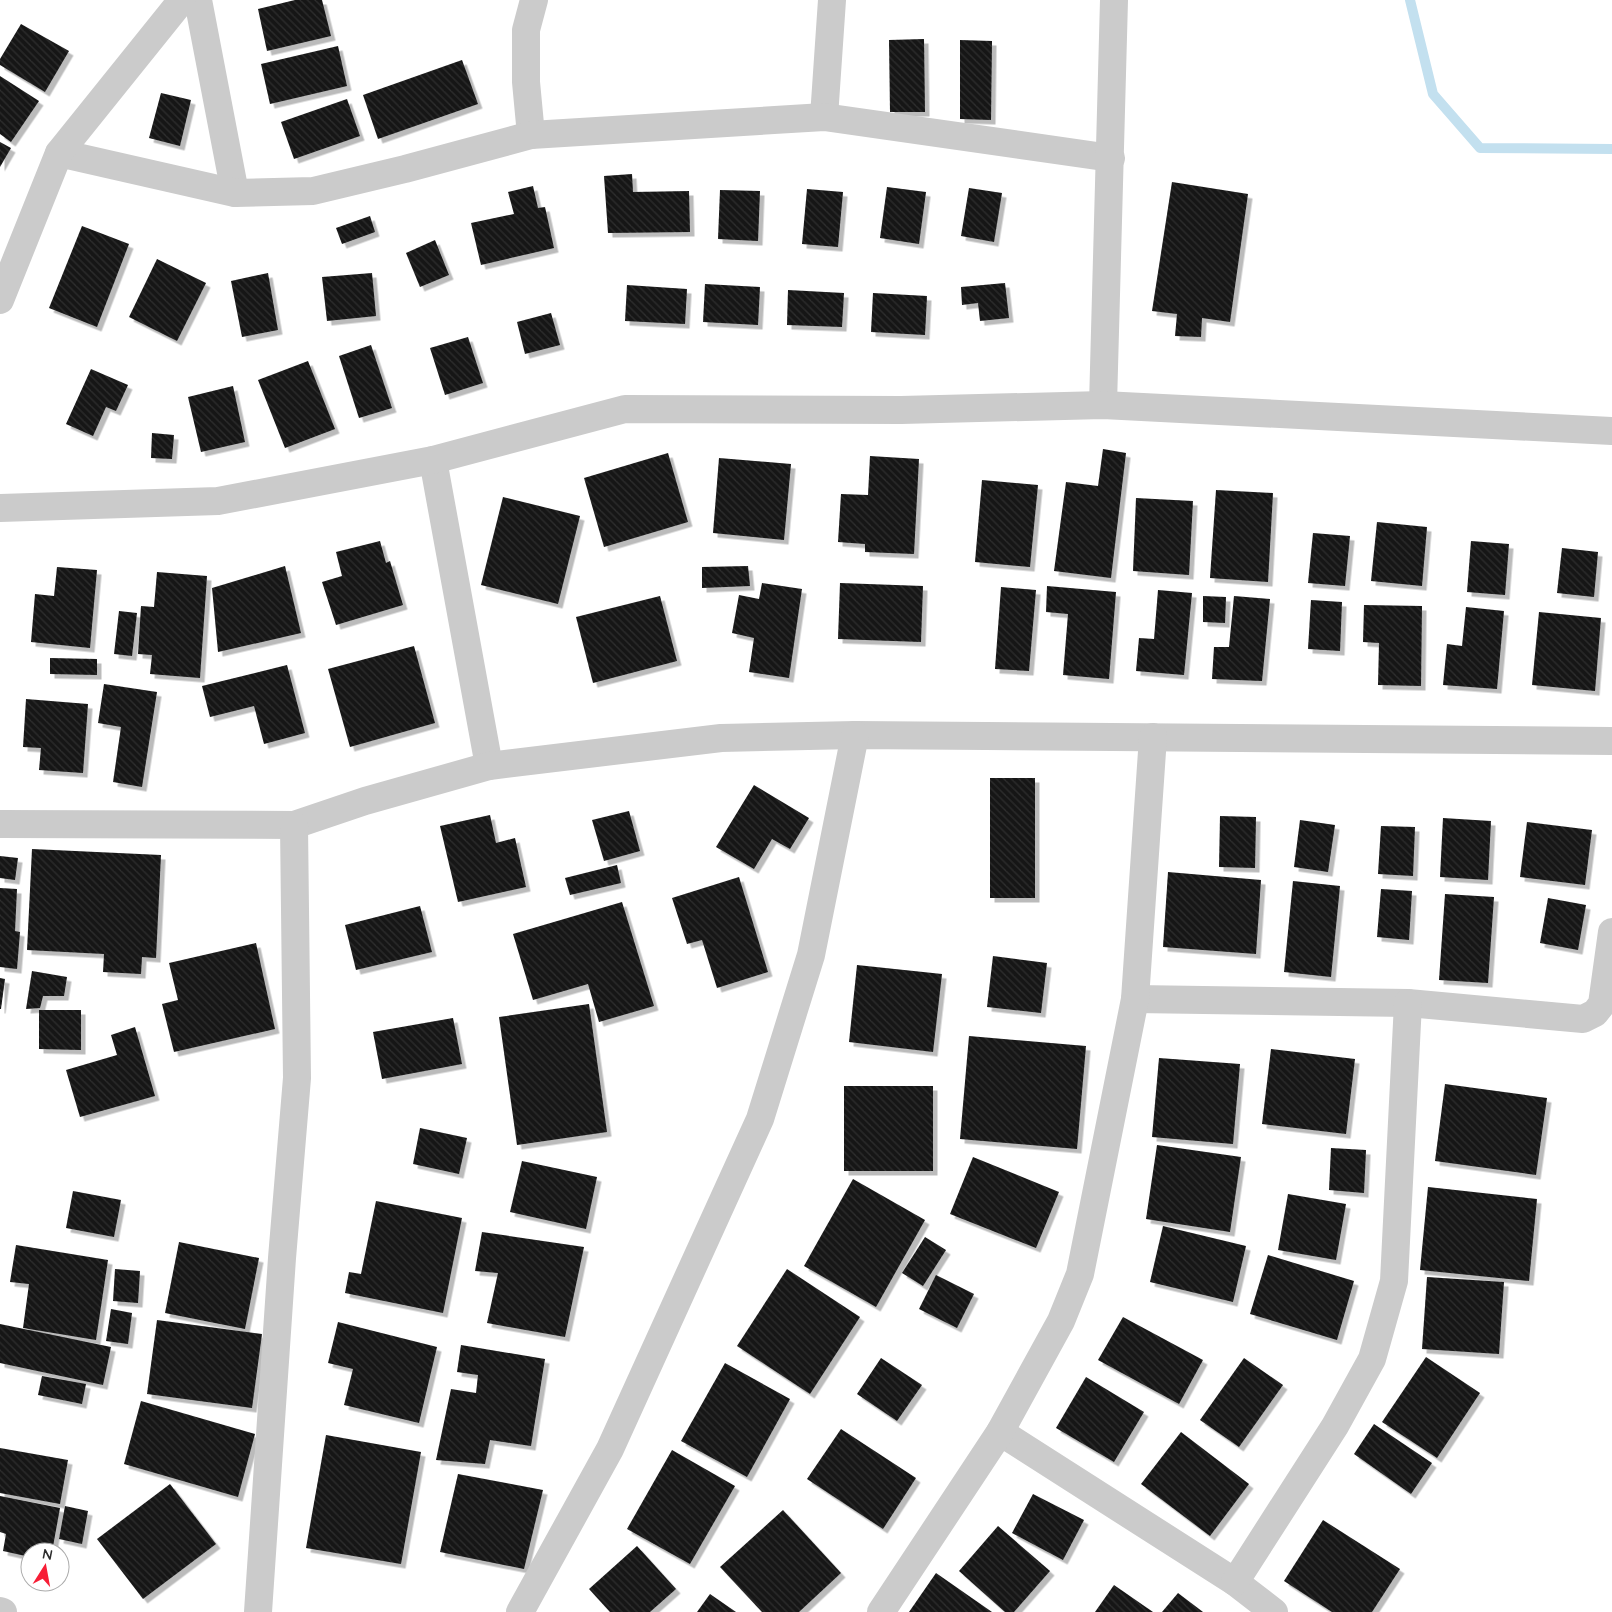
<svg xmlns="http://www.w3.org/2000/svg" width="1612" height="1612" font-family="Quicksand,sans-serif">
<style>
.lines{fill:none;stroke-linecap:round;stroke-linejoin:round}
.stream{stroke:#c3e0ef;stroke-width:10}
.building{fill:url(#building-back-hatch);filter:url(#shadow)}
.minor{stroke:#cbcbcb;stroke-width:28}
</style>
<defs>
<pattern id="building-back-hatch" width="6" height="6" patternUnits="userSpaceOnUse" patternTransform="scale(1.25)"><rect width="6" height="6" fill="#151515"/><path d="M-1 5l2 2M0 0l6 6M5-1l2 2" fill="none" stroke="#2f2f2f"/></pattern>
<filter id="shadow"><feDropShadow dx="4.5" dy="4.5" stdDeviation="0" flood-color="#0004"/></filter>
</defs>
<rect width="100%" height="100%" fill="#fff"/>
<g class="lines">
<path class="stream" d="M 1410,0 L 1433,94 L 1480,148 L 1612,149"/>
</g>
<g class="building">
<path d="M 295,0 L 322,0 L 331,36 L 267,51 L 258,9 Z"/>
<path d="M 21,24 L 69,51 L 45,92 L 0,65 L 0,59 Z"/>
<path d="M 924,39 L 925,112 L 890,112 L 889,40 Z"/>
<path d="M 960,40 L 992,41 L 991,120 L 960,119 Z"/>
<path d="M 338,46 L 347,86 L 270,104 L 261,64 Z"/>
<path d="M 462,60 L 478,104 L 378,139 L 363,95 Z"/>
<path d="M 0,76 L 39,101 L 11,142 L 0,134 Z"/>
<path d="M 161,93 L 191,100 L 180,146 L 149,138 Z"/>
<path d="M 347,99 L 360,136 L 294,159 L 281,122 Z"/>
<path d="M 0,142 L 11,148 L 0,167 Z"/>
<path d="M 632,174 L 633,192 L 689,191 L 690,232 L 608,233 L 604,176 Z"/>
<path d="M 1172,182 L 1248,194 L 1230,322 L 1202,318 L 1201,337 L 1175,336 L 1177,314 L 1152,311 Z"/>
<path d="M 533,186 L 538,208 L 545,207 L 554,248 L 481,265 L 471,223 L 514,214 L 508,192 Z"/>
<path d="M 887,187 L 926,192 L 919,244 L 880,238 Z"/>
<path d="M 969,188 L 1002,193 L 994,242 L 961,236 Z"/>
<path d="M 807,189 L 843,192 L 838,247 L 802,244 Z"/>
<path d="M 720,190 L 760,191 L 758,241 L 718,239 Z"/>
<path d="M 370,216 L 375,232 L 342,244 L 336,228 Z"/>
<path d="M 82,226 L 129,244 L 97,327 L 49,308 Z"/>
<path d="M 435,240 L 449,275 L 420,287 L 406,253 Z"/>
<path d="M 157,259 L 206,283 L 177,341 L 129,317 Z"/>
<path d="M 268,273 L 278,330 L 242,337 L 231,281 Z"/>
<path d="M 372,273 L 376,316 L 327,321 L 322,277 Z"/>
<path d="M 1005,283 L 1009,318 L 980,321 L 978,303 L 962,305 L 961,287 Z"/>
<path d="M 705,284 L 760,287 L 758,325 L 703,322 Z"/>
<path d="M 627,285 L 687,289 L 685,324 L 625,321 Z"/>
<path d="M 788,290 L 844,293 L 842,327 L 787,325 Z"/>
<path d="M 873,293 L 927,296 L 925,335 L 871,332 Z"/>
<path d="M 551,313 L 560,345 L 525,354 L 517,322 Z"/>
<path d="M 468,337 L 483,383 L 445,395 L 430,348 Z"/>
<path d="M 371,345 L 392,408 L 359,418 L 339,356 Z"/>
<path d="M 308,361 L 335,429 L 285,448 L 258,380 Z"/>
<path d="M 91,369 L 128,385 L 116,411 L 106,407 L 93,436 L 66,424 Z"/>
<path d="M 233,386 L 245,442 L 201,452 L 188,397 Z"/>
<path d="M 152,433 L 174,435 L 172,459 L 151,458 Z"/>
<path d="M 1103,449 L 1126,453 L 1111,578 L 1054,571 L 1066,482 L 1098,486 Z"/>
<path d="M 668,453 L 688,522 L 604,547 L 584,478 Z"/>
<path d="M 870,456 L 919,459 L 914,554 L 865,552 L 865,544 L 838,542 L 841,494 L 868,495 Z"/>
<path d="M 719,458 L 791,464 L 784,540 L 713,533 Z"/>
<path d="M 982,480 L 1038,485 L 1030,567 L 975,562 Z"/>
<path d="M 1216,490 L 1273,493 L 1268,582 L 1210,578 Z"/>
<path d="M 503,497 L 580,516 L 558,604 L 481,585 Z"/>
<path d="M 1136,498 L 1193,501 L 1189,575 L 1133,571 Z"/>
<path d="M 1377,522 L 1427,527 L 1422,586 L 1371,581 Z"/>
<path d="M 1313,533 L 1350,536 L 1345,586 L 1308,583 Z"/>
<path d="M 380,541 L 386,563 L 390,561 L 403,605 L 336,625 L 322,582 L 342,576 L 336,552 Z"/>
<path d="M 1471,541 L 1509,544 L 1505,595 L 1467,592 Z"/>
<path d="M 1562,548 L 1598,552 L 1594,597 L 1557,593 Z"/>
<path d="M 285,566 L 301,633 L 218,652 L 212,588 Z"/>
<path d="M 748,566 L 750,586 L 702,588 L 702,567 Z"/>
<path d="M 57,567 L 97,570 L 90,648 L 31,642 L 35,594 L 54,596 Z"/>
<path d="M 157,572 L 207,576 L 200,678 L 150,674 L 152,655 L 138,654 L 141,606 L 154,607 Z"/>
<path d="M 762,583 L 802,589 L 789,678 L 749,672 L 754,638 L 732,633 L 739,595 L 759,599 Z"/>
<path d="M 840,583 L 923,586 L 921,642 L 838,639 Z"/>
<path d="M 1047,586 L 1116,592 L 1109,679 L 1063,675 L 1068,614 L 1046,612 Z"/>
<path d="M 1001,587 L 1036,590 L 1029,671 L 995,669 Z"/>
<path d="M 1158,590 L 1192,593 L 1184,675 L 1136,671 L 1139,638 L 1154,639 Z"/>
<path d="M 660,596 L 677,661 L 593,683 L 576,617 Z"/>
<path d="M 1203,596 L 1226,597 L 1225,623 L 1203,622 Z"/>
<path d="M 1234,596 L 1270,599 L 1262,681 L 1212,679 L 1214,647 L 1229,647 Z"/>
<path d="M 1311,600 L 1342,602 L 1340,651 L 1308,649 Z"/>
<path d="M 1364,605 L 1422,606 L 1421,686 L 1378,685 L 1379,643 L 1363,642 Z"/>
<path d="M 1466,607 L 1504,611 L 1497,689 L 1443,685 L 1447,644 L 1462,646 Z"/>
<path d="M 119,611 L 137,613 L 132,656 L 114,654 Z"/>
<path d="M 1539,612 L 1601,618 L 1595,691 L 1532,685 Z"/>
<path d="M 414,646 L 435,723 L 350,747 L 328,669 Z"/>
<path d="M 50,658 L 97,659 L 97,675 L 50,674 Z"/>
<path d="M 287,665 L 305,733 L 264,744 L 254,706 L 210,717 L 202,686 Z"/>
<path d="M 104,684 L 157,692 L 142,787 L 113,782 L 121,727 L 98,723 Z"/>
<path d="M 26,699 L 88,704 L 83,773 L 39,770 L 41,748 L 23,747 Z"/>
<rect x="990" y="778" width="45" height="120"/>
<path d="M 754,785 L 809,818 L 790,849 L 772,839 L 754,869 L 716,847 Z"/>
<path d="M 629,811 L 640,851 L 604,861 L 592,820 Z"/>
<path d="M 490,815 L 496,843 L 515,838 L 526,887 L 458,902 L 440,826 Z"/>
<path d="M 1220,816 L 1256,817 L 1255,868 L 1219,867 Z"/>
<path d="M 1443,818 L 1491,821 L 1488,880 L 1440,877 Z"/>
<path d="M 1300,820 L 1335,825 L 1328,872 L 1294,867 Z"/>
<path d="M 1527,822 L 1592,830 L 1585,885 L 1520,877 Z"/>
<path d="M 1381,826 L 1415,827 L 1413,876 L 1378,874 Z"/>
<path d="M 32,849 L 161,855 L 156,958 L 142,957 L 141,974 L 103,972 L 104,954 L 27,950 Z"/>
<path d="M 0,856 L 18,858 L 15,880 L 0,878 Z"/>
<path d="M 617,865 L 621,883 L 570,895 L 565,878 Z"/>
<path d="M 1168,872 L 1261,880 L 1256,954 L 1163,947 Z"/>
<path d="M 739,877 L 768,972 L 717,988 L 702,940 L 687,944 L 672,898 Z"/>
<path d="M 1293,881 L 1340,886 L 1331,977 L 1284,972 Z"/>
<path d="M 0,888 L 17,889 L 15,931 L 20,932 L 17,969 L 0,967 Z"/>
<path d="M 1381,889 L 1412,891 L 1409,940 L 1377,937 Z"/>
<path d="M 1445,894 L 1494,897 L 1488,983 L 1439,980 Z"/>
<path d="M 1548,898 L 1586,905 L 1578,950 L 1540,943 Z"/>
<path d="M 622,902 L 654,1006 L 599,1022 L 588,984 L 533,1000 L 513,934 Z"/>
<path d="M 420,906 L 432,952 L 356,970 L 345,925 Z"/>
<path d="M 256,943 L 275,1029 L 174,1052 L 162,1004 L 178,1000 L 169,963 Z"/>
<path d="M 993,956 L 1047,963 L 1041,1013 L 987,1007 Z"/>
<path d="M 857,965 L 942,974 L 933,1052 L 849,1042 Z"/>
<path d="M 32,971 L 67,977 L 64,996 L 43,996 L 40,1008 L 26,1009 Z"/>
<path d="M 0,978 L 5,979 L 1,1009 L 0,1009 Z"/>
<path d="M 589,1004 L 607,1132 L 517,1145 L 499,1017 Z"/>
<path d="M 39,1010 L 81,1010 L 81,1050 L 39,1049 Z"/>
<path d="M 453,1018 L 462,1064 L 382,1079 L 373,1032 Z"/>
<path d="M 135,1027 L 155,1096 L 80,1117 L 66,1070 L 117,1055 L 111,1035 Z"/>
<path d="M 969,1036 L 1086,1046 L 1077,1149 L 960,1139 Z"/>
<path d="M 1271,1049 L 1355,1059 L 1346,1134 L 1262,1124 Z"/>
<path d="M 1159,1058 L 1240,1064 L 1233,1144 L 1152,1137 Z"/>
<path d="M 1445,1084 L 1547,1098 L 1536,1175 L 1435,1161 Z"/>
<rect x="844" y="1086" width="89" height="85"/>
<path d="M 420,1128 L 467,1138 L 459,1174 L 413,1164 Z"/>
<path d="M 1157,1145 L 1241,1157 L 1230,1232 L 1146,1219 Z"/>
<path d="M 1331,1148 L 1366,1150 L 1364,1193 L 1329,1190 Z"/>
<path d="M 973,1157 L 1059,1192 L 1036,1248 L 950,1214 Z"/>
<path d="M 522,1161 L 597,1177 L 586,1229 L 510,1212 Z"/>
<path d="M 853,1179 L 925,1220 L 876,1307 L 804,1266 Z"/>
<path d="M 1428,1187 L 1537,1199 L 1529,1281 L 1420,1270 Z"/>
<path d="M 73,1191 L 121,1200 L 114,1237 L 66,1228 Z"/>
<path d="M 1288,1194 L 1346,1204 L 1336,1260 L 1278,1250 Z"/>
<path d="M 376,1201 L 462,1218 L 443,1313 L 345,1293 L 349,1272 L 361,1274 Z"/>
<path d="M 1163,1226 L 1246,1246 L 1233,1302 L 1150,1282 Z"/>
<path d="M 482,1232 L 584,1247 L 565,1337 L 487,1323 L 498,1273 L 475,1271 Z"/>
<path d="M 925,1237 L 946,1250 L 923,1286 L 902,1273 Z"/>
<path d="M 179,1242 L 259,1258 L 245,1329 L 165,1313 Z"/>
<path d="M 16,1245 L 108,1260 L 96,1340 L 23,1328 L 29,1284 L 10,1282 Z"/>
<path d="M 1268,1255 L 1354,1281 L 1337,1340 L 1250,1314 Z"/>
<path d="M 115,1269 L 140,1271 L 138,1303 L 113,1301 Z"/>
<path d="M 787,1269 L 860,1317 L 810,1394 L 737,1346 Z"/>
<path d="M 936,1275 L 974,1294 L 957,1328 L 919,1309 Z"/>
<path d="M 1427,1277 L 1504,1282 L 1499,1354 L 1422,1349 Z"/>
<path d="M 111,1309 L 132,1313 L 128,1344 L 106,1341 Z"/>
<path d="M 1123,1317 L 1203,1360 L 1179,1404 L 1098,1360 Z"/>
<path d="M 157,1320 L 262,1334 L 252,1408 L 147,1394 Z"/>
<path d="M 338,1322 L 437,1347 L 419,1423 L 344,1405 L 353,1369 L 328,1363 Z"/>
<path d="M 0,1324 L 111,1347 L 103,1385 L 0,1363 Z"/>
<path d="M 461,1345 L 545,1359 L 531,1446 L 490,1440 L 485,1464 L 436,1460 L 451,1389 L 476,1393 L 478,1375 L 457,1372 Z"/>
<path d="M 1426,1357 L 1480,1393 L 1437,1458 L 1382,1422 Z"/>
<path d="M 881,1358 L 922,1385 L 897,1421 L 857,1394 Z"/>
<path d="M 1244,1358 L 1283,1385 L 1239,1447 L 1200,1420 Z"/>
<path d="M 725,1363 L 790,1399 L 747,1477 L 681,1441 Z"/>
<path d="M 42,1376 L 86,1384 L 82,1404 L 38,1395 Z"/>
<path d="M 1086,1377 L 1144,1412 L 1114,1462 L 1056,1428 Z"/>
<path d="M 141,1401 L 255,1434 L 238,1497 L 124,1464 Z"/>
<path d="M 1374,1424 L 1432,1463 L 1411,1494 L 1354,1454 Z"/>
<path d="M 841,1429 L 916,1478 L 883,1529 L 807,1479 Z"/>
<path d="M 1181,1432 L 1249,1484 L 1210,1536 L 1141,1484 Z"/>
<path d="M 326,1435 L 421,1452 L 401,1564 L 306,1548 Z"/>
<path d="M 0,1448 L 68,1460 L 60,1504 L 0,1493 Z"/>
<path d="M 672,1450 L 735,1486 L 690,1564 L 627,1529 Z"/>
<path d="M 458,1474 L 543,1490 L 524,1569 L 440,1552 Z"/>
<path d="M 170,1484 L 216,1544 L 143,1599 L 97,1539 Z"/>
<path d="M 1033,1494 L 1084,1520 L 1063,1560 L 1012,1533 Z"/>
<path d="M 0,1496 L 60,1508 L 52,1552 L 30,1552 L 30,1557 L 3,1551 L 6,1534 L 0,1532 Z"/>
<path d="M 65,1506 L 88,1511 L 82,1544 L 59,1539 Z"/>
<path d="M 783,1510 L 841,1573 L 799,1612 L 762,1612 L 720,1567 Z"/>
<path d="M 1323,1520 L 1400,1569 L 1372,1612 L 1332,1612 L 1284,1581 Z"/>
<path d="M 998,1526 L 1050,1571 L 1014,1612 L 1005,1612 L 959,1571 Z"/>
<path d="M 637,1546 L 676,1589 L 650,1612 L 610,1612 L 589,1589 Z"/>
<path d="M 936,1573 L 992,1612 L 909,1612 Z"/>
<path d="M 1114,1585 L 1153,1612 L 1095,1612 Z"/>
<path d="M 1178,1593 L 1203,1612 L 1162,1612 Z"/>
<path d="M 710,1594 L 736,1612 L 697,1612 Z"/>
</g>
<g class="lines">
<g class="minor">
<path d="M 198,0 L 235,193"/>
<path d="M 824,117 L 832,0"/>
<path d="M 531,135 L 526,82 L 526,30 L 534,0"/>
<path d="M 59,153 L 235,193 L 313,191 L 405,169 L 531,135 L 824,117 L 1111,158"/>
<path d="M 0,300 L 59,153 L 182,0"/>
<path d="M 1103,405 L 1114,0"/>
<path d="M 433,460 L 489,766"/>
<path d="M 0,508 L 218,501 L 433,460 L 625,409 L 901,410 L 1103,405 L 1612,431"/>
<path d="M 0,824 L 294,825 L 365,801 L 489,766 L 721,738 L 855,735 L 1612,741"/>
<path d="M 1135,999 L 1408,1003 L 1583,1019 L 1595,1013 L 1602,1004 L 1612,932"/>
<path d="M 1000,1432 L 1235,1582 L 1274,1612"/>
<path d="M 1235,1582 L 1335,1426 L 1372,1359 L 1394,1281 L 1408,1003"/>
<path d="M 0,1611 L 3,1612"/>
<path d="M 258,1612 L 282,1258 L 297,1078 L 294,825"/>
<path d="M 520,1612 L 610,1449 L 760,1119 L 811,955 L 855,735"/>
<path d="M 881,1612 L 1000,1432 L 1061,1321 L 1080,1274 L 1135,999 L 1153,737"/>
</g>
</g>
<g transform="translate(45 1567) rotate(11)"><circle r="24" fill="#ffffff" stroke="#ababab"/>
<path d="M0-4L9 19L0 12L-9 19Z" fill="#f71e36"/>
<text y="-8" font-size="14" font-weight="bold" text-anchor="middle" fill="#2e2e2e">N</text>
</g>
</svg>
